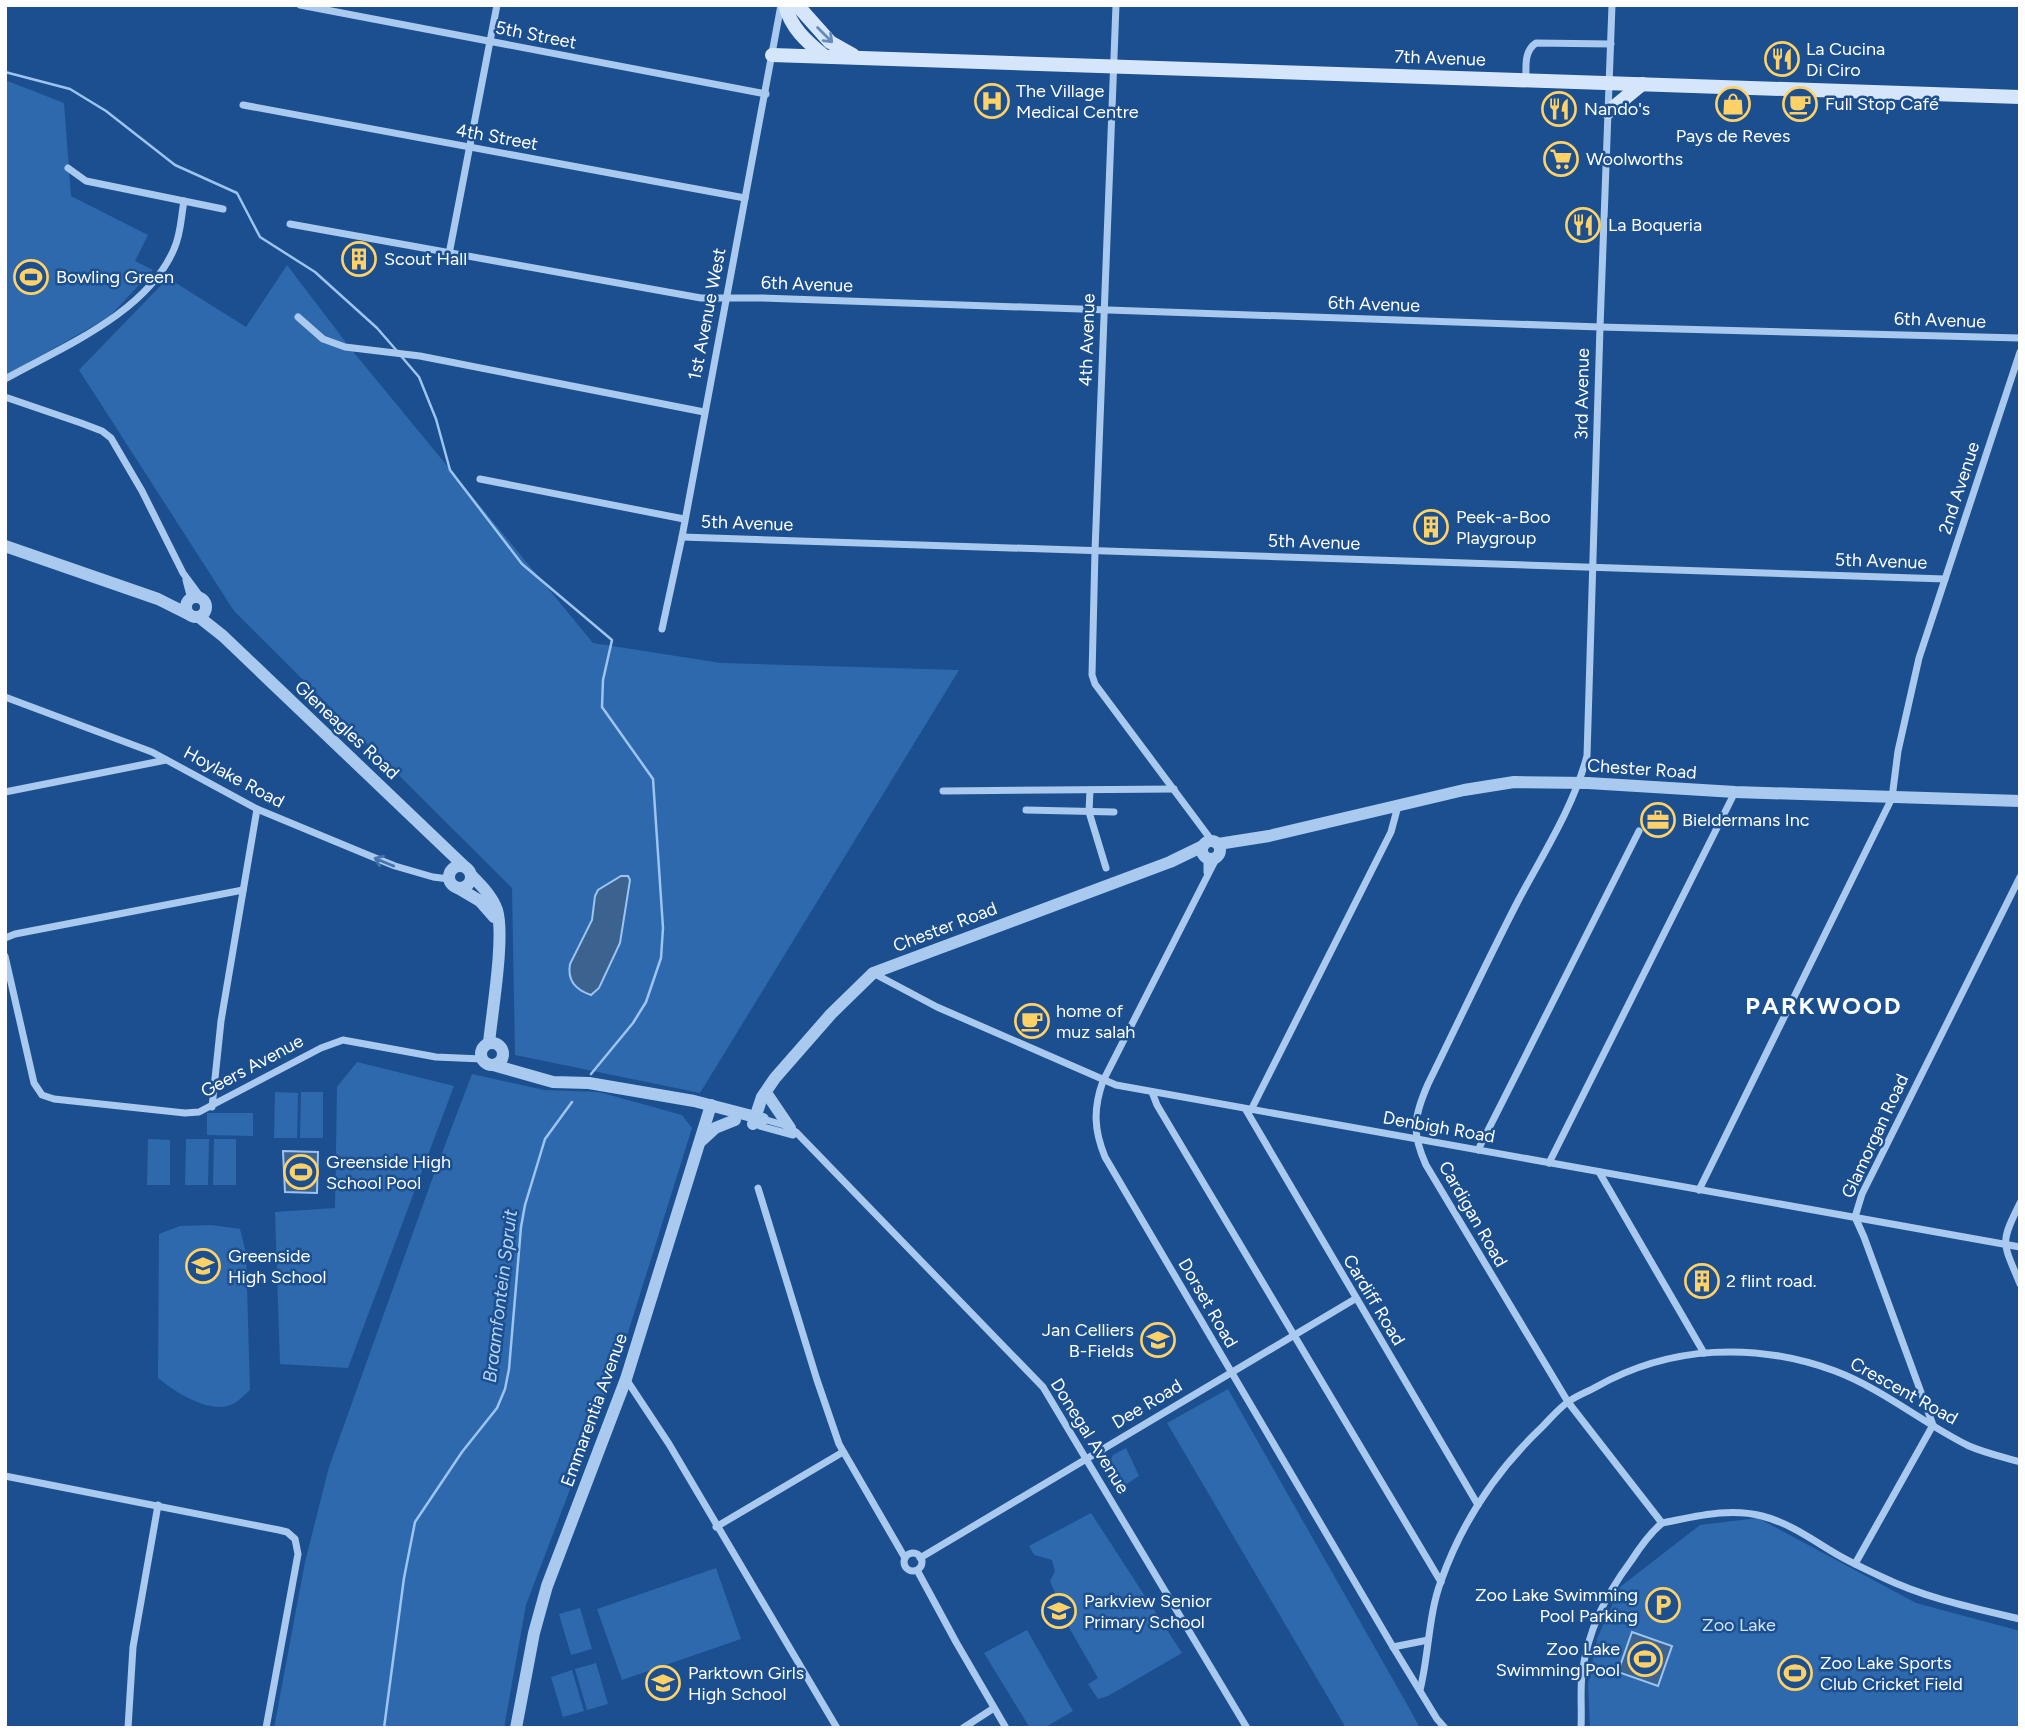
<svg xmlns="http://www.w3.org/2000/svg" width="2025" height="1733" font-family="Figtree,sans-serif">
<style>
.green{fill:#2e69ad}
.water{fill:#3c6290;stroke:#9cc4f0;stroke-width:2}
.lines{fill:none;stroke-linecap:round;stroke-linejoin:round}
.stream{stroke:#9cc4f0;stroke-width:2.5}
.minor{stroke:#a9c9ee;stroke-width:7}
.tertiary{stroke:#a9c9ee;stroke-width:12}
.secondary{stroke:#d6e6fa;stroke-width:14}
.oneway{stroke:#668bba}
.oneway2{stroke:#4674ac}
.labels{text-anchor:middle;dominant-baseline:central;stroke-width:5;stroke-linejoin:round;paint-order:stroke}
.street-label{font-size:18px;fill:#fff;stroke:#1b4f8f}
.poi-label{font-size:18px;fill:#fff;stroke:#1b4f8f;text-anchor:start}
.park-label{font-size:18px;fill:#cfe3fa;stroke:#1b4f8f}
.water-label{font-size:19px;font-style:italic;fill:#b5d3f5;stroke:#1b4f8f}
.district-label{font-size:24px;font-weight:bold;letter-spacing:2px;fill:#fff;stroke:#1b4f8f}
</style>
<rect width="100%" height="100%" fill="#1b4f8f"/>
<g class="green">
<path d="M 5,80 L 64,103 L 71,196 L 148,235 L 135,261 L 153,270 L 109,317 L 5,376 Z"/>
<path d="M 287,265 L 351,349 L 593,643 L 721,663 L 959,670 L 700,1093 L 515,1055 L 512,888 L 234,611 L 79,370 L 168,278 L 246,327 Z"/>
<path d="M 357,1062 L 454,1086 L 348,1368 L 280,1364 L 275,1212 L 335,1208 L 337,1087 Z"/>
<path d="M 472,1074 L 544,1090 L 599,1092 L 682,1115 L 692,1128 L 621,1355 L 526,1605 L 504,1728 L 274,1728 L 305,1562 L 329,1467 L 434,1174 Z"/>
<path d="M 275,1092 L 298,1093 L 297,1138 L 274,1138 Z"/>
<path d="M 301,1092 L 323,1092 L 323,1138 L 300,1138 Z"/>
<path d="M 207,1113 L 253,1113 L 253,1136 L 207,1135 Z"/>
<path d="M 148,1139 L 170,1140 L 170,1185 L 147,1185 Z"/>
<path d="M 186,1139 L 209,1139 L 208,1185 L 185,1185 Z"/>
<path d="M 214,1139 L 236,1139 L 236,1185 L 213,1185 Z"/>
<path d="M 211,1225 L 240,1229 L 246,1253 L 250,1390 C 245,1394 239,1401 233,1404 C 210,1415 175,1392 158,1378 L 159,1234 L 180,1226 Z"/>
<path d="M 1228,1389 L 1408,1706 L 1420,1728 L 1346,1728 L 1167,1423 Z"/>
<path d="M 1126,1448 L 1139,1476 L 1119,1489 L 1107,1469 L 1113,1455 Z"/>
<path d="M 1091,1513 L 1182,1653 L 1108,1696 L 1098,1699 L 1088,1684 L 1098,1678 L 1052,1598 L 1056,1595 L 1050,1581 L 1055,1571 L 1052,1560 L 1034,1555 L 1029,1546 Z"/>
<path d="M 1758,1518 L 1916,1603 L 2020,1631 L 2020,1728 L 1590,1728 L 1588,1684 L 1597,1639 L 1620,1587 L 1700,1525 Z"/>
<path d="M 716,1568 L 741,1639 L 622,1680 L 597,1609 Z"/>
<path d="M 580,1608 L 592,1649 L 571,1655 L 559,1614 Z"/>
<path d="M 1027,1630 L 1073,1711 L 1044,1728 L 1030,1728 L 984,1653 Z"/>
<path d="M 596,1663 L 608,1704 L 587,1710 L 575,1669 Z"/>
<path d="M 572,1670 L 584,1711 L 563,1717 L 551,1677 Z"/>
</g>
<g class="water">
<path d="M 621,876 L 628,876 L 630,880 L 620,943 L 599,988 L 591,995 C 576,990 567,980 570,964 L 592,920 L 595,896 L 598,890 Z"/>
<path d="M 283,1151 L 318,1152 L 317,1193 L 285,1192 Z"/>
<path d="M 1632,1632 L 1672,1646 L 1658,1686 L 1618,1672 Z"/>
</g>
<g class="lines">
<g class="stream">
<path d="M 5,72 L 70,89 L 106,111 L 175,165 L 237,193 L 260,237 L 315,272 L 377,328 L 397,351"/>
<path d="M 401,356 L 419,377 L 436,419 L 450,470 L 522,564 L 612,640 L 603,680 L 602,707 L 653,779 L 663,928 L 661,958 L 646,1002 L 633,1023 L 591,1074"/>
<path d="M 384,1728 L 404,1578 L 415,1522 L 462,1452 L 497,1408 L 505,1389 L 509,1369 L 521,1227 L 525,1205 L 545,1139 L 572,1102"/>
</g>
<g class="minor">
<path d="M 300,5 L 766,94"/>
<path d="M 1116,5 L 1095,551 L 1092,675 L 1095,684 L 1212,841"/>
<path d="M 1612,5 L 1600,327 L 1587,756 C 1573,808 1543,854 1518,901 C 1487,961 1458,1023 1428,1084 C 1414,1116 1411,1132 1426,1165 L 1568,1402 L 1662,1523"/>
<path d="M 1526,80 C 1526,66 1524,51 1536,43 L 1611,44"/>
<path d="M 243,105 L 745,198"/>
<path d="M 68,168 L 86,181 L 223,209"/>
<path d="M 290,224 L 701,298 L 761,298 L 1600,327 L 2020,338"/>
<path d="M 449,254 L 497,5"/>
<path d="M 298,317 L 323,339 L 345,347 L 420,356 L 704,412"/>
<path d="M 5,379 C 62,347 147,313 174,249 C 181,234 181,217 184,201"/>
<path d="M 5,397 L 81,423 L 102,431 L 111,438 L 142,491 L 183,573 L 203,600"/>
<path d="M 480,479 L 684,519"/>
<path d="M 682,537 L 1945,579"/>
<path d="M 186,580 L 191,599"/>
<path d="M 662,629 L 682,537 L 781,5"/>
<path d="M 5,697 L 152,752 L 257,809 L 368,855 L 395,866 L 433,877 L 449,879"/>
<path d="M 1090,790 L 1089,812 L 1106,868"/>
<path d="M 943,791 L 1174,789"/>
<path d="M 5,792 L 166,760"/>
<path d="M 1026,810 L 1114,812"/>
<path d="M 1217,857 L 1103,1081 C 1093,1109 1094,1130 1105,1157 L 1393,1647 L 1437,1719 L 1445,1728"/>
<path d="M 1207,858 L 1207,872"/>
<path d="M 5,938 L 15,934 L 243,890"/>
<path d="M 5,956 L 34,1083 L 42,1095 L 54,1099 L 185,1113 L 199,1112 L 321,1048 L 343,1040 L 436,1057 L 482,1059"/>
<path d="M 873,973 L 937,1007 L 1116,1085 L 2020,1247"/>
<path d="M 1152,1092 L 1157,1105 L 1441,1582"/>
<path d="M 212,1107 L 221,1021 L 257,809"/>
<path d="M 1246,1110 L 1478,1505"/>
<path d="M 1251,1110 L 1391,832 L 1398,806"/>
<path d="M 763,1119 L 784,1125 L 796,1132 L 1043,1387 L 1247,1728"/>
<path d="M 760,1126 L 793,1135"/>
<path d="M 1478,1150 L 1639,831"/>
<path d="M 1549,1163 L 1735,792"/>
<path d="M 1599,1172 L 1704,1353"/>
<path d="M 758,1188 L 817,1380 L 839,1444 L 905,1558"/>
<path d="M 1699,1190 L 1892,798 L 1898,751 L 1919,658 L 2020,352"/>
<path d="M 2020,1203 C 1999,1245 2003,1242 2020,1284"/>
<path d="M 626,1379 L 669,1444 L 837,1728"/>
<path d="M 5,1476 L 279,1530 L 287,1532 L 295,1539 L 298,1554 L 266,1728"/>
<path d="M 1662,1523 C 1694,1517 1729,1507 1762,1516 C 1790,1523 1814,1541 1838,1555 C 1852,1563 1867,1570 1882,1577 C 1925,1598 1973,1608 2020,1619"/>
<path d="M 716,1527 L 843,1452"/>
<circle cx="913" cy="1562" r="9"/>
<path d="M 920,1558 L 1355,1299"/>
<path d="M 1855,1564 L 1933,1425 L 1864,1237 L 1855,1217 L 1862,1194 L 2020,877"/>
<path d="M 917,1570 L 956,1642 L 1006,1728"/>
<path d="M 1393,1647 L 1428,1640"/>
<path d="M 1420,1690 C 1429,1655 1428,1616 1441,1581 C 1462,1522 1496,1471 1541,1428 C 1550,1419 1558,1409 1568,1402 C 1576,1396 1587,1392 1596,1387 C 1670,1345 1756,1342 1835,1371 C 1883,1389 1924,1424 1969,1446 C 1985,1453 2003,1457 2020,1462"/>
<path d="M 128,1728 L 133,1647 L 158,1505"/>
<path d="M 963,1728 L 994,1708"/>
<path d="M 1581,1728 C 1582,1710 1580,1692 1582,1674 C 1588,1630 1605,1596 1631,1561 C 1640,1547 1649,1534 1662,1523"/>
</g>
<g class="tertiary">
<path d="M 5,546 L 158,599 L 190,615"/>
<circle cx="196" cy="607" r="10"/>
<path d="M 199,617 L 223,636 L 465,867"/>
<circle cx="1211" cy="850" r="9"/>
<path d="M 1218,844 L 1269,836 L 1464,790 L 1514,782 L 1588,783 L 1735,792 L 2020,801"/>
<circle cx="460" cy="877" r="11"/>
<path d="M 471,875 C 481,885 492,896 497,910 C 505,937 492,1012 489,1043"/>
<path d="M 458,888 L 480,901 L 494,917"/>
<circle cx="492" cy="1054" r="11"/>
<path d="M 493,1065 L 553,1082 L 589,1083 L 694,1101 L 763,1119"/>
<path d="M 769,1097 L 790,1128"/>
<path d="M 753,1124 L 762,1097 L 775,1078 L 831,1014 L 873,973 L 1170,862 L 1203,846"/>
<path d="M 702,1140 L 715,1128 L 735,1120"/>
<path d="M 516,1728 L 534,1633 L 547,1586 L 626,1379 L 711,1105"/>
</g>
<g class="secondary">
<path d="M 785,5 C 791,28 806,41 824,56"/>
<path d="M 797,5 L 830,42 L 853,55"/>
<path d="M 772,55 L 2020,97"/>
<path d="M 1608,112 L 1642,84"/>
</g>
</g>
<defs><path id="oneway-shaft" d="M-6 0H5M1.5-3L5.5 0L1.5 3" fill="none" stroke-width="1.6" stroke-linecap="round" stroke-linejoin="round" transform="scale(1.75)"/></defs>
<use class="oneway" href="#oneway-shaft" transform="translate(825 35) rotate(45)"/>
<use class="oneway2" href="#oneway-shaft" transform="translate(384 862) rotate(-158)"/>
<defs>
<g id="restaurant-ring" transform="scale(1.75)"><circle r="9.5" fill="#1b4f8f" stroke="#ffd166" stroke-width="1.5"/><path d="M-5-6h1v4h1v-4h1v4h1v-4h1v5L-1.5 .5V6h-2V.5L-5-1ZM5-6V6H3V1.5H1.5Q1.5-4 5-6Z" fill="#ffd166"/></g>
<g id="hospital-ring" transform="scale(1.75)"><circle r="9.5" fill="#1b4f8f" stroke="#ffd166" stroke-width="1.5"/><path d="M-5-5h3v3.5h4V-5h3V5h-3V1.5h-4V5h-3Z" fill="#ffd166"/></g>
<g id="shop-ring" transform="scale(1.75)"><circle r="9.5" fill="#1b4f8f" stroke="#ffd166" stroke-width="1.5"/><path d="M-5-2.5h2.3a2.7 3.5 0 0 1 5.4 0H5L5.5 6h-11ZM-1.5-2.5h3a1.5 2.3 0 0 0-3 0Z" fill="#ffd166"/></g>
<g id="cafe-ring" transform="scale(1.75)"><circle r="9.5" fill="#1b4f8f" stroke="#ffd166" stroke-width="1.5"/><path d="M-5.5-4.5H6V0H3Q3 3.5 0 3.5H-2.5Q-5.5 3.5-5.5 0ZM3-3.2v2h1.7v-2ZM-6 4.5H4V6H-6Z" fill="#ffd166"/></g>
<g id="supermarket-ring" transform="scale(1.75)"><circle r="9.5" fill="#1b4f8f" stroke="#ffd166" stroke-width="1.5"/><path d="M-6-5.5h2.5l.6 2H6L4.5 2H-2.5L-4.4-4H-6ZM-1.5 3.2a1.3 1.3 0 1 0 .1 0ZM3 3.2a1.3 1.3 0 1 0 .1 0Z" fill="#ffd166"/></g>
<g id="building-ring" transform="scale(1.75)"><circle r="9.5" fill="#1b4f8f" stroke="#ffd166" stroke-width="1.5"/><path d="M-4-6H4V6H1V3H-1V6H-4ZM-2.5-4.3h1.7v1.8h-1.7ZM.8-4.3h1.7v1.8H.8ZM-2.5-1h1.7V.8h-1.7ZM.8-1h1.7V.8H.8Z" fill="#ffd166"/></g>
<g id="stadium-ring" transform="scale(1.75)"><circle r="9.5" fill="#1b4f8f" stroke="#ffd166" stroke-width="1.5"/><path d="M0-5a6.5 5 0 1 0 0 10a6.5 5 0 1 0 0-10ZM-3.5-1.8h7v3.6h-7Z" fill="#ffd166"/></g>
<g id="office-ring" transform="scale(1.75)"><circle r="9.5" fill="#1b4f8f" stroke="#ffd166" stroke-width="1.5"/><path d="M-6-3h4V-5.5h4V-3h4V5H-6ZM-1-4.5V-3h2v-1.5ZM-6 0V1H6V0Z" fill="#ffd166"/></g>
<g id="school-ring" transform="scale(1.75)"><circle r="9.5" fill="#1b4f8f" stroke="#ffd166" stroke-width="1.5"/><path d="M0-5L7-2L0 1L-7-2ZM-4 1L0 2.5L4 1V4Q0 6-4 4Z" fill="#ffd166"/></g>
<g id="parking-ring" transform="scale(1.75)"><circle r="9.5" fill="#1b4f8f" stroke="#ffd166" stroke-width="1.5"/><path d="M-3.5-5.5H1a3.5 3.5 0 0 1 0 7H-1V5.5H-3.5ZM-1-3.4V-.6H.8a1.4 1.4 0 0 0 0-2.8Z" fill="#ffd166"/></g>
</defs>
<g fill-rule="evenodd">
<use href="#restaurant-ring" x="1782" y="59"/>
<use href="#hospital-ring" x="992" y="101"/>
<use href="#shop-ring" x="1733" y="104"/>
<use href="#cafe-ring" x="1800" y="104"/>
<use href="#restaurant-ring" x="1559" y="109"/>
<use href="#supermarket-ring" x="1561" y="159"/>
<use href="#restaurant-ring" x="1583" y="225"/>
<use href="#building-ring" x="359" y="259"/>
<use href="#stadium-ring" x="31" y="277"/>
<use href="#building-ring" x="1431" y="527"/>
<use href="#office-ring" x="1658" y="820"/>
<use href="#cafe-ring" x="1032" y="1021"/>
<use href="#stadium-ring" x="301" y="1172"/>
<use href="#school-ring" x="203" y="1266"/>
<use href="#building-ring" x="1702" y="1281"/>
<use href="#school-ring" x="1158" y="1340"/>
<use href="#parking-ring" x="1663" y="1605"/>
<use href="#school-ring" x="1059" y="1611"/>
<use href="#stadium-ring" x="1645" y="1659"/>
<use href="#stadium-ring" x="1795" y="1673"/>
<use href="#school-ring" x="663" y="1683"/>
</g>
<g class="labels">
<g class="street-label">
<text transform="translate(536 35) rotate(11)">5th Street</text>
<text transform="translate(1440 58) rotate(2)">7th Avenue</text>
<text transform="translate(497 137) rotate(10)">4th Street</text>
<text transform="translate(807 284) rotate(2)">6th Avenue</text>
<text transform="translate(1374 304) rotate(2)">6th Avenue</text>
<text transform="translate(707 314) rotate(-79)">1st Avenue West</text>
<text transform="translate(1940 320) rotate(2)">6th Avenue</text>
<text transform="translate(1087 340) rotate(-88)">4th Avenue</text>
<text transform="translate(1582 394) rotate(-89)">3rd Avenue</text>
<text transform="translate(1959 488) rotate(-72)">2nd Avenue</text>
<text transform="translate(747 523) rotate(2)">5th Avenue</text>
<text transform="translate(1314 542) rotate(2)">5th Avenue</text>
<text transform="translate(1881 561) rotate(2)">5th Avenue</text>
<text transform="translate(347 730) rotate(43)">Gleneagles Road</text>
<text transform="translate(1642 769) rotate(4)">Chester Road</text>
<text transform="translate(234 777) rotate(28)">Hoylake Road</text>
<text transform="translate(945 927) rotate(-21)">Chester Road</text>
<text transform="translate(252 1066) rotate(-28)">Geers Avenue</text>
<text transform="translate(1439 1127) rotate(10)">Denbigh Road</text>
<text transform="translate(1875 1136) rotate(-65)">Glamorgan Road</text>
<text transform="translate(1473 1214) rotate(60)">Cardigan Road</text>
<text transform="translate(1374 1300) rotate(59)">Cardiff Road</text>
<text transform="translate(1208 1303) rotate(60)">Dorset Road</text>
<text transform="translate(1904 1391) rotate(29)">Crescent Road</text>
<text transform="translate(1147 1404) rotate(-31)">Dee Road</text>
<text transform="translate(594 1410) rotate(-70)">Emmarentia Avenue</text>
<text transform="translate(1090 1436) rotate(58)">Donegal Avenue</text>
</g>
<g class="poi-label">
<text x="1806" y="49">La Cucina<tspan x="1806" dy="21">Di Ciro</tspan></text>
<text x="1016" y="91">The Village<tspan x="1016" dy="21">Medical Centre</tspan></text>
<text x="1825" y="104">Full Stop Café</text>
<text x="1584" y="109">Nando's</text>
<text x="1733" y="136" text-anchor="middle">Pays de Reves</text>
<text x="1586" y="159">Woolworths</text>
<text x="1608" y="225">La Boqueria</text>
<text x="384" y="259">Scout Hall</text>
<text x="56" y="277">Bowling Green</text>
<text x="1456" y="517">Peek-a-Boo<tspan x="1456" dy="21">Playgroup</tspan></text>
<text x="1682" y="820">Bieldermans Inc</text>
<text x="1056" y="1011">home of<tspan x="1056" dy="21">muz salah</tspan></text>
<text x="326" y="1162">Greenside High<tspan x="326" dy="21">School Pool</tspan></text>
<text x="228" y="1256">Greenside<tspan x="228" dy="21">High School</tspan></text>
<text x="1726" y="1281">2 flint road.</text>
<text x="1134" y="1330" text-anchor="end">Jan Celliers<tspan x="1134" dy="21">B-Fields</tspan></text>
<text x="1638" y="1595" text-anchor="end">Zoo Lake Swimming<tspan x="1638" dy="21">Pool Parking</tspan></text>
<text x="1084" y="1601">Parkview Senior<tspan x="1084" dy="21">Primary School</tspan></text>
<text x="1620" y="1649" text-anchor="end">Zoo Lake<tspan x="1620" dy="21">Swimming Pool</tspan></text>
<text x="1820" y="1663">Zoo Lake Sports<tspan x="1820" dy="21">Club Cricket Field</tspan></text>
<text x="688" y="1673">Parktown Girls<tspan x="688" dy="21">High School</tspan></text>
</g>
<g class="park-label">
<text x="1739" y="1625">Zoo Lake</text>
</g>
<g class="water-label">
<text transform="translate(500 1296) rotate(-83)">Braamfontein Spruit</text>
</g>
<g class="district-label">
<text x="1824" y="1005">PARKWOOD</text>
</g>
</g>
<rect width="2025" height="1733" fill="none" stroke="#ffffff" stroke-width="14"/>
</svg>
